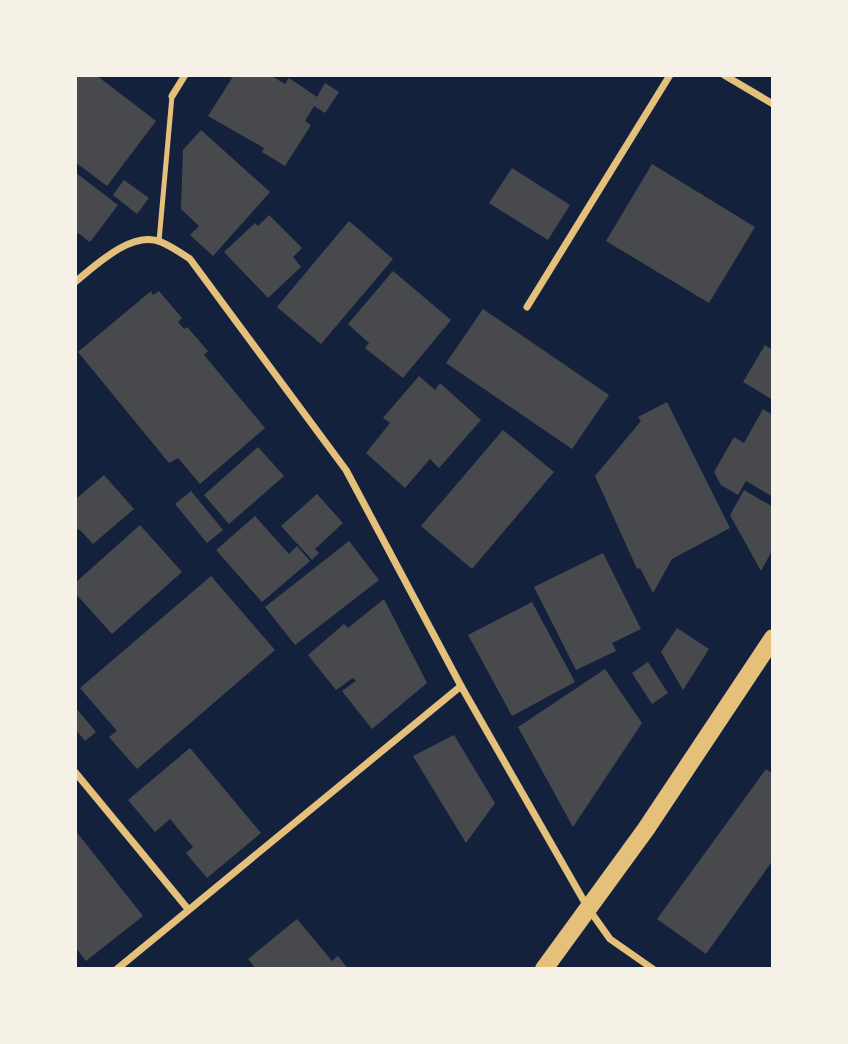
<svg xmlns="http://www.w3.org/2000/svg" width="848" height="1044" font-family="Quicksand,sans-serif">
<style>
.building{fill:#48494c}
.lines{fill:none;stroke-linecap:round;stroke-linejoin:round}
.service{stroke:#e5c07b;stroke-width:5}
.minor{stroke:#e5c07b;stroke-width:7}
.primary{stroke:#e5c07b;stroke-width:18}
</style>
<rect width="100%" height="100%" fill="#14213d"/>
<g class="building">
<path d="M 75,75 L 96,75 L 156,121 L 107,186 L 75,162 Z"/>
<path d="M 234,75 L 270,75 L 285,84 L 289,78 L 317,97 L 325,83 L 339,92 L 325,113 L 314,106 L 305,121 L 311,125 L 285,166 L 262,152 L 264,148 L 208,116 Z"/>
<path d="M 201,130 L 270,192 L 213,256 L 190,235 L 199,226 L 181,209 L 183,150 Z"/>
<path d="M 652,164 L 755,227 L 709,303 L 606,241 Z"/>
<path d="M 512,168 L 570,205 L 548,240 L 489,203 Z"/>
<path d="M 75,172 L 118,205 L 90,242 L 78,233 L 75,237 Z"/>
<path d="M 124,180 L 149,198 L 137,214 L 113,195 Z"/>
<path d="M 269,215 L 302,248 L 293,257 L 301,267 L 268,298 L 224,252 L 255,223 L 258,226 Z"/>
<path d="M 349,221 L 393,259 L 321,344 L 277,307 Z"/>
<path d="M 393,271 L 451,320 L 403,378 L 365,348 L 369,343 L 348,324 Z"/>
<path d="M 151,291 L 153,295 L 159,291 L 182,318 L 178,322 L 184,329 L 187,327 L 208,351 L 204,355 L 265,428 L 200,484 L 178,458 L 169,463 L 78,352 Z"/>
<path d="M 483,309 L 609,395 L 572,449 L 446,363 Z"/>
<path d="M 765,345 L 773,350 L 773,400 L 743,382 Z"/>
<path d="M 419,376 L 435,390 L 440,383 L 481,420 L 439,468 L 430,459 L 405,488 L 366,453 L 390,423 L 383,418 Z"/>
<path d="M 667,402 L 730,528 L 672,559 L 653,593 L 640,568 L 637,569 L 595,476 L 641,421 L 638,417 Z"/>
<path d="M 763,409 L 773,415 L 773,497 L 746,481 L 738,495 L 721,485 L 714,472 L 734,437 L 744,443 Z"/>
<path d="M 503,430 L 554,472 L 472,569 L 421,526 Z"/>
<path d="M 258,447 L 284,476 L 229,524 L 204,495 Z"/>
<path d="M 104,475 L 134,509 L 93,544 L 79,529 L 75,531 L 75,496 L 77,498 Z"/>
<path d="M 744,490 L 773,507 L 773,549 L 761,571 L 730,515 Z"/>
<path d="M 191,491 L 223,530 L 207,543 L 175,504 Z"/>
<path d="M 317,494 L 343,523 L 315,549 L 319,553 L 312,560 L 281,526 Z"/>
<path d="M 255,516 L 289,554 L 297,546 L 310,561 L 262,602 L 216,550 Z"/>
<path d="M 140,525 L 182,572 L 112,634 L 75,593 L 75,583 Z"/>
<path d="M 349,541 L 379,580 L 295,645 L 265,607 Z"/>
<path d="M 603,553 L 641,629 L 612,643 L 616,651 L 576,670 L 534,587 Z"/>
<path d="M 211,576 L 275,650 L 137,769 L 109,737 L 117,731 L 80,688 Z"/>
<path d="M 384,599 L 427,683 L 372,729 L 342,691 L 356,681 L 353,678 L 336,690 L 308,655 L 344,624 L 348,628 Z"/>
<path d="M 532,602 L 575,682 L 512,716 L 468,635 Z"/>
<path d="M 677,628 L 709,649 L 683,690 L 661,652 Z"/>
<path d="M 648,662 L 668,693 L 652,704 L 632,673 Z"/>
<path d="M 605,669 L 642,723 L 573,827 L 518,727 Z"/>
<path d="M 75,707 L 96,732 L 85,741 L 75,729 Z"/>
<path d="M 454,735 L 495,803 L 466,843 L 413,756 Z"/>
<path d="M 190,748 L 261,833 L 207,878 L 186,853 L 193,847 L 170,819 L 155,832 L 128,800 Z"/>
<path d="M 766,769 L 773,774 L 773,860 L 706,954 L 657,919 Z"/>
<path d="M 75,830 L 143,916 L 86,961 L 75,947 Z"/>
<path d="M 297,919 L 332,961 L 338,956 L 348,969 L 256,969 L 248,959 Z"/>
</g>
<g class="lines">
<path class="service" d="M 159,241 L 172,96"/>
<g class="minor">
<path d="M 724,75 L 773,104"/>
<path d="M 172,96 L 185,75"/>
<path d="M 75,282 C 96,265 132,230 161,242 C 171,246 181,253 190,259 L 346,470 L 461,686 L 588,908 L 610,939 L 653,969"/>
<path d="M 527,307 L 670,75"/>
<path d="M 75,772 L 188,909"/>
<path d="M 117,969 L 461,686"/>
</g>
<path class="primary" d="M 544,969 L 646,829 L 773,638"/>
</g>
<rect width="848" height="1044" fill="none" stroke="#f6f1e7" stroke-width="154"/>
</svg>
